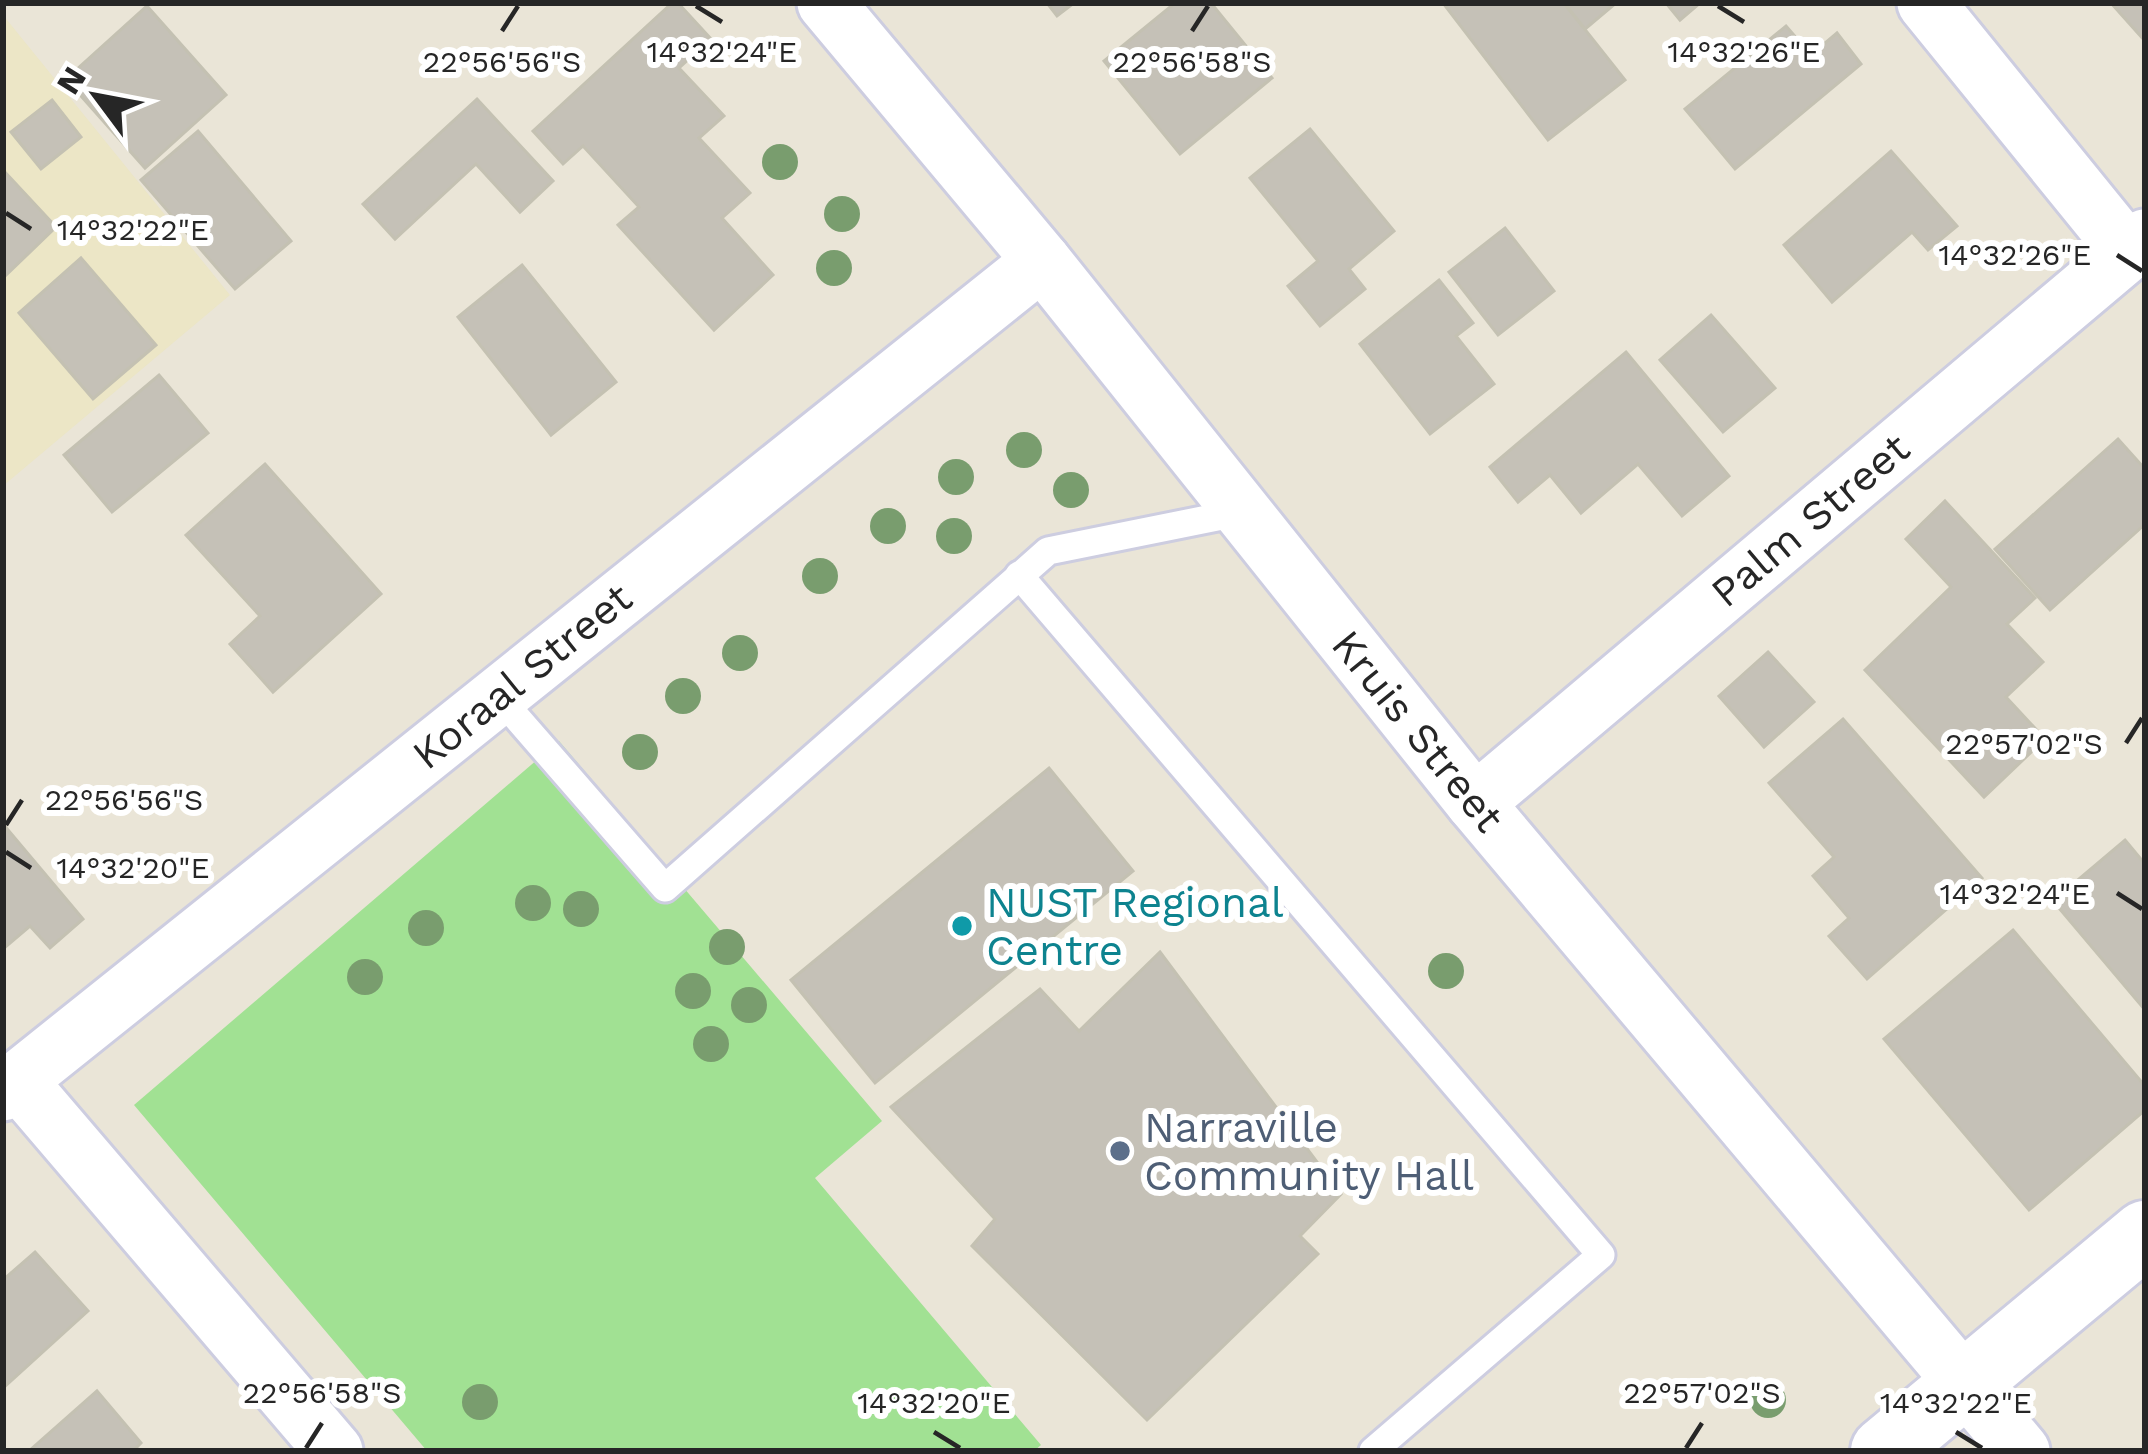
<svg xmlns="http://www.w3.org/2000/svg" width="2148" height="1454" font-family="'Work Sans',sans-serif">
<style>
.education{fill:#ece6c6}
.green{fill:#a1e193}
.building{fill:#c5c1b7;stroke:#c4c1b2;stroke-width:3}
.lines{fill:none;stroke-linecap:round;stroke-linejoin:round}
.lane-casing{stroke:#cdcde0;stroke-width:33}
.street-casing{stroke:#cdcde0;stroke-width:63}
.secondary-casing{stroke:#cdcde0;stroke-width:72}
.lane{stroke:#fff;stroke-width:27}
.street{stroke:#fff;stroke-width:57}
.secondary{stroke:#fff;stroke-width:66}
.tree{fill:#799d6e}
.ticks{fill:none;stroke:#262626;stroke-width:4.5}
.culture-dot{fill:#0f9aa8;stroke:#fff;stroke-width:4.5}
.service-dot{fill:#5c6f8a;stroke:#fff;stroke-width:4.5}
.labels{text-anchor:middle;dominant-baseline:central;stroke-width:12;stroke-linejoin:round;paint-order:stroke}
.street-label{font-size:42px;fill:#262626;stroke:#fff}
.culture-label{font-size:42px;fill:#0d838f;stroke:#fff;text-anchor:start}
.service-label{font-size:42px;fill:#4e5e75;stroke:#fff;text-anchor:start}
.ticks-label{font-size:30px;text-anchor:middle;fill:#262626;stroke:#fff;stroke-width:12;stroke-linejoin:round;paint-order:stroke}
</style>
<rect width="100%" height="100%" fill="#eae5d7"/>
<path class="education" d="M 3,15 L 230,295 L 3,486 Z"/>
<path class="green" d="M 559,741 L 882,1121 L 815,1178 L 1041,1445 L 1034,1451 L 427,1451 L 134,1105 Z"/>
<g class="building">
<path d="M 672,3 L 678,3 L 711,39 L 679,68 L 724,116 L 699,138 L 750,193 L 722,218 L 773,275 L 714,330 L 618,225 L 639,207 L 583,146 L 563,164 L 533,131 Z"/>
<path d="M 1047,3 L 1074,3 L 1057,16 Z"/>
<path d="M 1175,3 L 1211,3 L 1272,78 L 1180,154 L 1104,61 Z"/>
<path d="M 1443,3 L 1564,3 L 1625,80 L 1548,140 Z"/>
<path d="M 1564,3 L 1616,3 L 1585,29 Z"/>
<path d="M 1666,3 L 1700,3 L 1680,20 Z"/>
<path d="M 2111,3 L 2145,3 L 2145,41 Z"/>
<path d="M 147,6 L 226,95 L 145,168 L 66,79 Z"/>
<path d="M 1786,26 L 1811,55 L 1837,33 L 1861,64 L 1735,169 L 1685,109 Z"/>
<path d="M 477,99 L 553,181 L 520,212 L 476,164 L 395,239 L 363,204 Z"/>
<path d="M 52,100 L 81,137 L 41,169 L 11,132 Z"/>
<path d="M 1310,129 L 1394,231 L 1349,269 L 1365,289 L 1320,326 L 1288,286 L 1318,261 L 1250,178 Z"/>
<path d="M 198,131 L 291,241 L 235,289 L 141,180 Z"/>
<path d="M 1891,151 L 1957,226 L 1928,250 L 1912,232 L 1832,302 L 1784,245 Z"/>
<path d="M 3,170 L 56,227 L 3,278 Z"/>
<path d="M 1505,228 L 1554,291 L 1498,335 L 1449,272 Z"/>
<path d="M 81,258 L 156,345 L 93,399 L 19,313 Z"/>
<path d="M 522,265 L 616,382 L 551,435 L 458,317 Z"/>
<path d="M 1439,280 L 1473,323 L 1456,336 L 1494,384 L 1430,434 L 1360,344 Z"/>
<path d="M 1711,315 L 1775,388 L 1723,432 L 1660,360 Z"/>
<path d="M 1626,352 L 1729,476 L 1682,516 L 1638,464 L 1581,513 L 1550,475 L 1518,502 L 1490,467 Z"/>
<path d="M 159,375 L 208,433 L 112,512 L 64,455 Z"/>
<path d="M 2118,439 L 2145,469 L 2145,524 L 2050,610 L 1995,549 Z"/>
<path d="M 265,464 L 381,594 L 273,692 L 230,644 L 260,616 L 186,535 Z"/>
<path d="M 1945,501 L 2035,598 L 2007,624 L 2043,662 L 2006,697 L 2045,739 L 1984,797 L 1865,670 L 1951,587 L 1906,539 Z"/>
<path d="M 1768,652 L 1814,702 L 1764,747 L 1719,696 Z"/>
<path d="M 1843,719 L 1982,878 L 1867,979 L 1829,936 L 1849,918 L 1813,876 L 1834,857 L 1769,783 Z"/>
<path d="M 1049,768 L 1133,871 L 875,1083 L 791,980 Z"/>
<path d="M 3,824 L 83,919 L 50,948 L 30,926 L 3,949 Z"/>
<path d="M 2125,840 L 2145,864 L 2145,1010 L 2053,901 Z"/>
<path d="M 2013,930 L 2145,1086 L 2145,1110 L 2029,1210 L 1884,1039 Z"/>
<path d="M 1160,952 L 1341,1194 L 1300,1236 L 1318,1254 L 1147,1420 L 972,1246 L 995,1219 L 891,1107 L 1040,989 L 1079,1031 Z"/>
<path d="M 35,1252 L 88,1311 L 3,1388 L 3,1280 Z"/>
<path d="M 97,1391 L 141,1443 L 133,1451 L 29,1451 Z"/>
</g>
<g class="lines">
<g class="lane-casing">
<g id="lane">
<path d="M 1019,575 L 1601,1255 L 1373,1451"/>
<path d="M 498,696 L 665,888 L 1048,551 L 1242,512"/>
</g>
</g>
<g class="street-casing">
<g id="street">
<path d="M 826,3 L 1042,261 L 1475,803 L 2021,1451"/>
<path d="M 1926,3 L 2128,252"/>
<path d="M 1475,803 L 2145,238"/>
<path d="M 17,1080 L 334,1451"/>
<path d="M 3,1092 L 1042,261"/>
</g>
</g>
<g class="secondary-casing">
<path id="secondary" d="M 1884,1451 L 2145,1234"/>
</g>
<use href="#lane" class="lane"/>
<use href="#street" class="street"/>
<use href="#secondary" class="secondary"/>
</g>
<g class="tree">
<circle cx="780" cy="162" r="18"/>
<circle cx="842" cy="214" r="18"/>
<circle cx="834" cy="268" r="18"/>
<circle cx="1024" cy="450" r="18"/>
<circle cx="956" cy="477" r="18"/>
<circle cx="1071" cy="490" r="18"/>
<circle cx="888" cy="526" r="18"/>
<circle cx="954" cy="536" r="18"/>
<circle cx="820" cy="576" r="18"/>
<circle cx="740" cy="653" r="18"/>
<circle cx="683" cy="696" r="18"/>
<circle cx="640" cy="752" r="18"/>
<circle cx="533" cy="903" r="18"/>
<circle cx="581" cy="909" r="18"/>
<circle cx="426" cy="928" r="18"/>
<circle cx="727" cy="947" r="18"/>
<circle cx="1446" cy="971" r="18"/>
<circle cx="365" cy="977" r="18"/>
<circle cx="693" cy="991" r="18"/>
<circle cx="749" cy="1005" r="18"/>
<circle cx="711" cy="1044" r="18"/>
<circle cx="1768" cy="1400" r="18"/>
<circle cx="480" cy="1402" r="18"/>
</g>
<path class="ticks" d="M 696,6 L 722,22M 1718,6 L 1744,22M 502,31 L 518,6M 1192,31 L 1208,6M 6,213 L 31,229M 2117,255 L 2142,271M 2126,743 L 2142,718M 6,825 L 22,800M 6,852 L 31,868M 2117,893 L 2142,909M 934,1432 L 960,1448M 1956,1432 L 1982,1448M 306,1448 L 322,1423M 1686,1448 L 1702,1423"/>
<circle class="culture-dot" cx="962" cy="926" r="12"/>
<circle class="service-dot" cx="1120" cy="1151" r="12"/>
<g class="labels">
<g class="street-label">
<text transform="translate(1810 520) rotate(-40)">Palm Street</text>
<text transform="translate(522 676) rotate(-39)">Koraal Street</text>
<text transform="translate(1418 731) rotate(51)">Kruis Street</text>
</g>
<g class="culture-label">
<text x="986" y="902">NUST Regional<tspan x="986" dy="48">Centre</tspan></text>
</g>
<g class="service-label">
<text x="1144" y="1127">Narraville<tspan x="1144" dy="48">Community Hall</tspan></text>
</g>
</g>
<g class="ticks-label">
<text x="722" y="62">14°32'24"E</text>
<text x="1744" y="62">14°32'26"E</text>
<text x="502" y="72">22°56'56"S</text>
<text x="1192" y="72">22°56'58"S</text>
<text x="133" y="240">14°32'22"E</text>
<text x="2015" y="265">14°32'26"E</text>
<text x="2024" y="754">22°57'02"S</text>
<text x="124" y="810">22°56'56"S</text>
<text x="133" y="878">14°32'20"E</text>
<text x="2015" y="904">14°32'24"E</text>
<text x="322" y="1403">22°56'58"S</text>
<text x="1702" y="1403">22°57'02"S</text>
<text x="934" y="1413">14°32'20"E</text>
<text x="1956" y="1413">14°32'22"E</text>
</g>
<rect width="2148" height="1454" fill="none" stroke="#262626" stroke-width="12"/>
<g transform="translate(96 96) rotate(302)" stroke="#ffffff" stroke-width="9" paint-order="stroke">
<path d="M0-9L21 45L0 30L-21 45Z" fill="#262626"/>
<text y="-18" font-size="33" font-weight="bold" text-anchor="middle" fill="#262626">N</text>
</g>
</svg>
